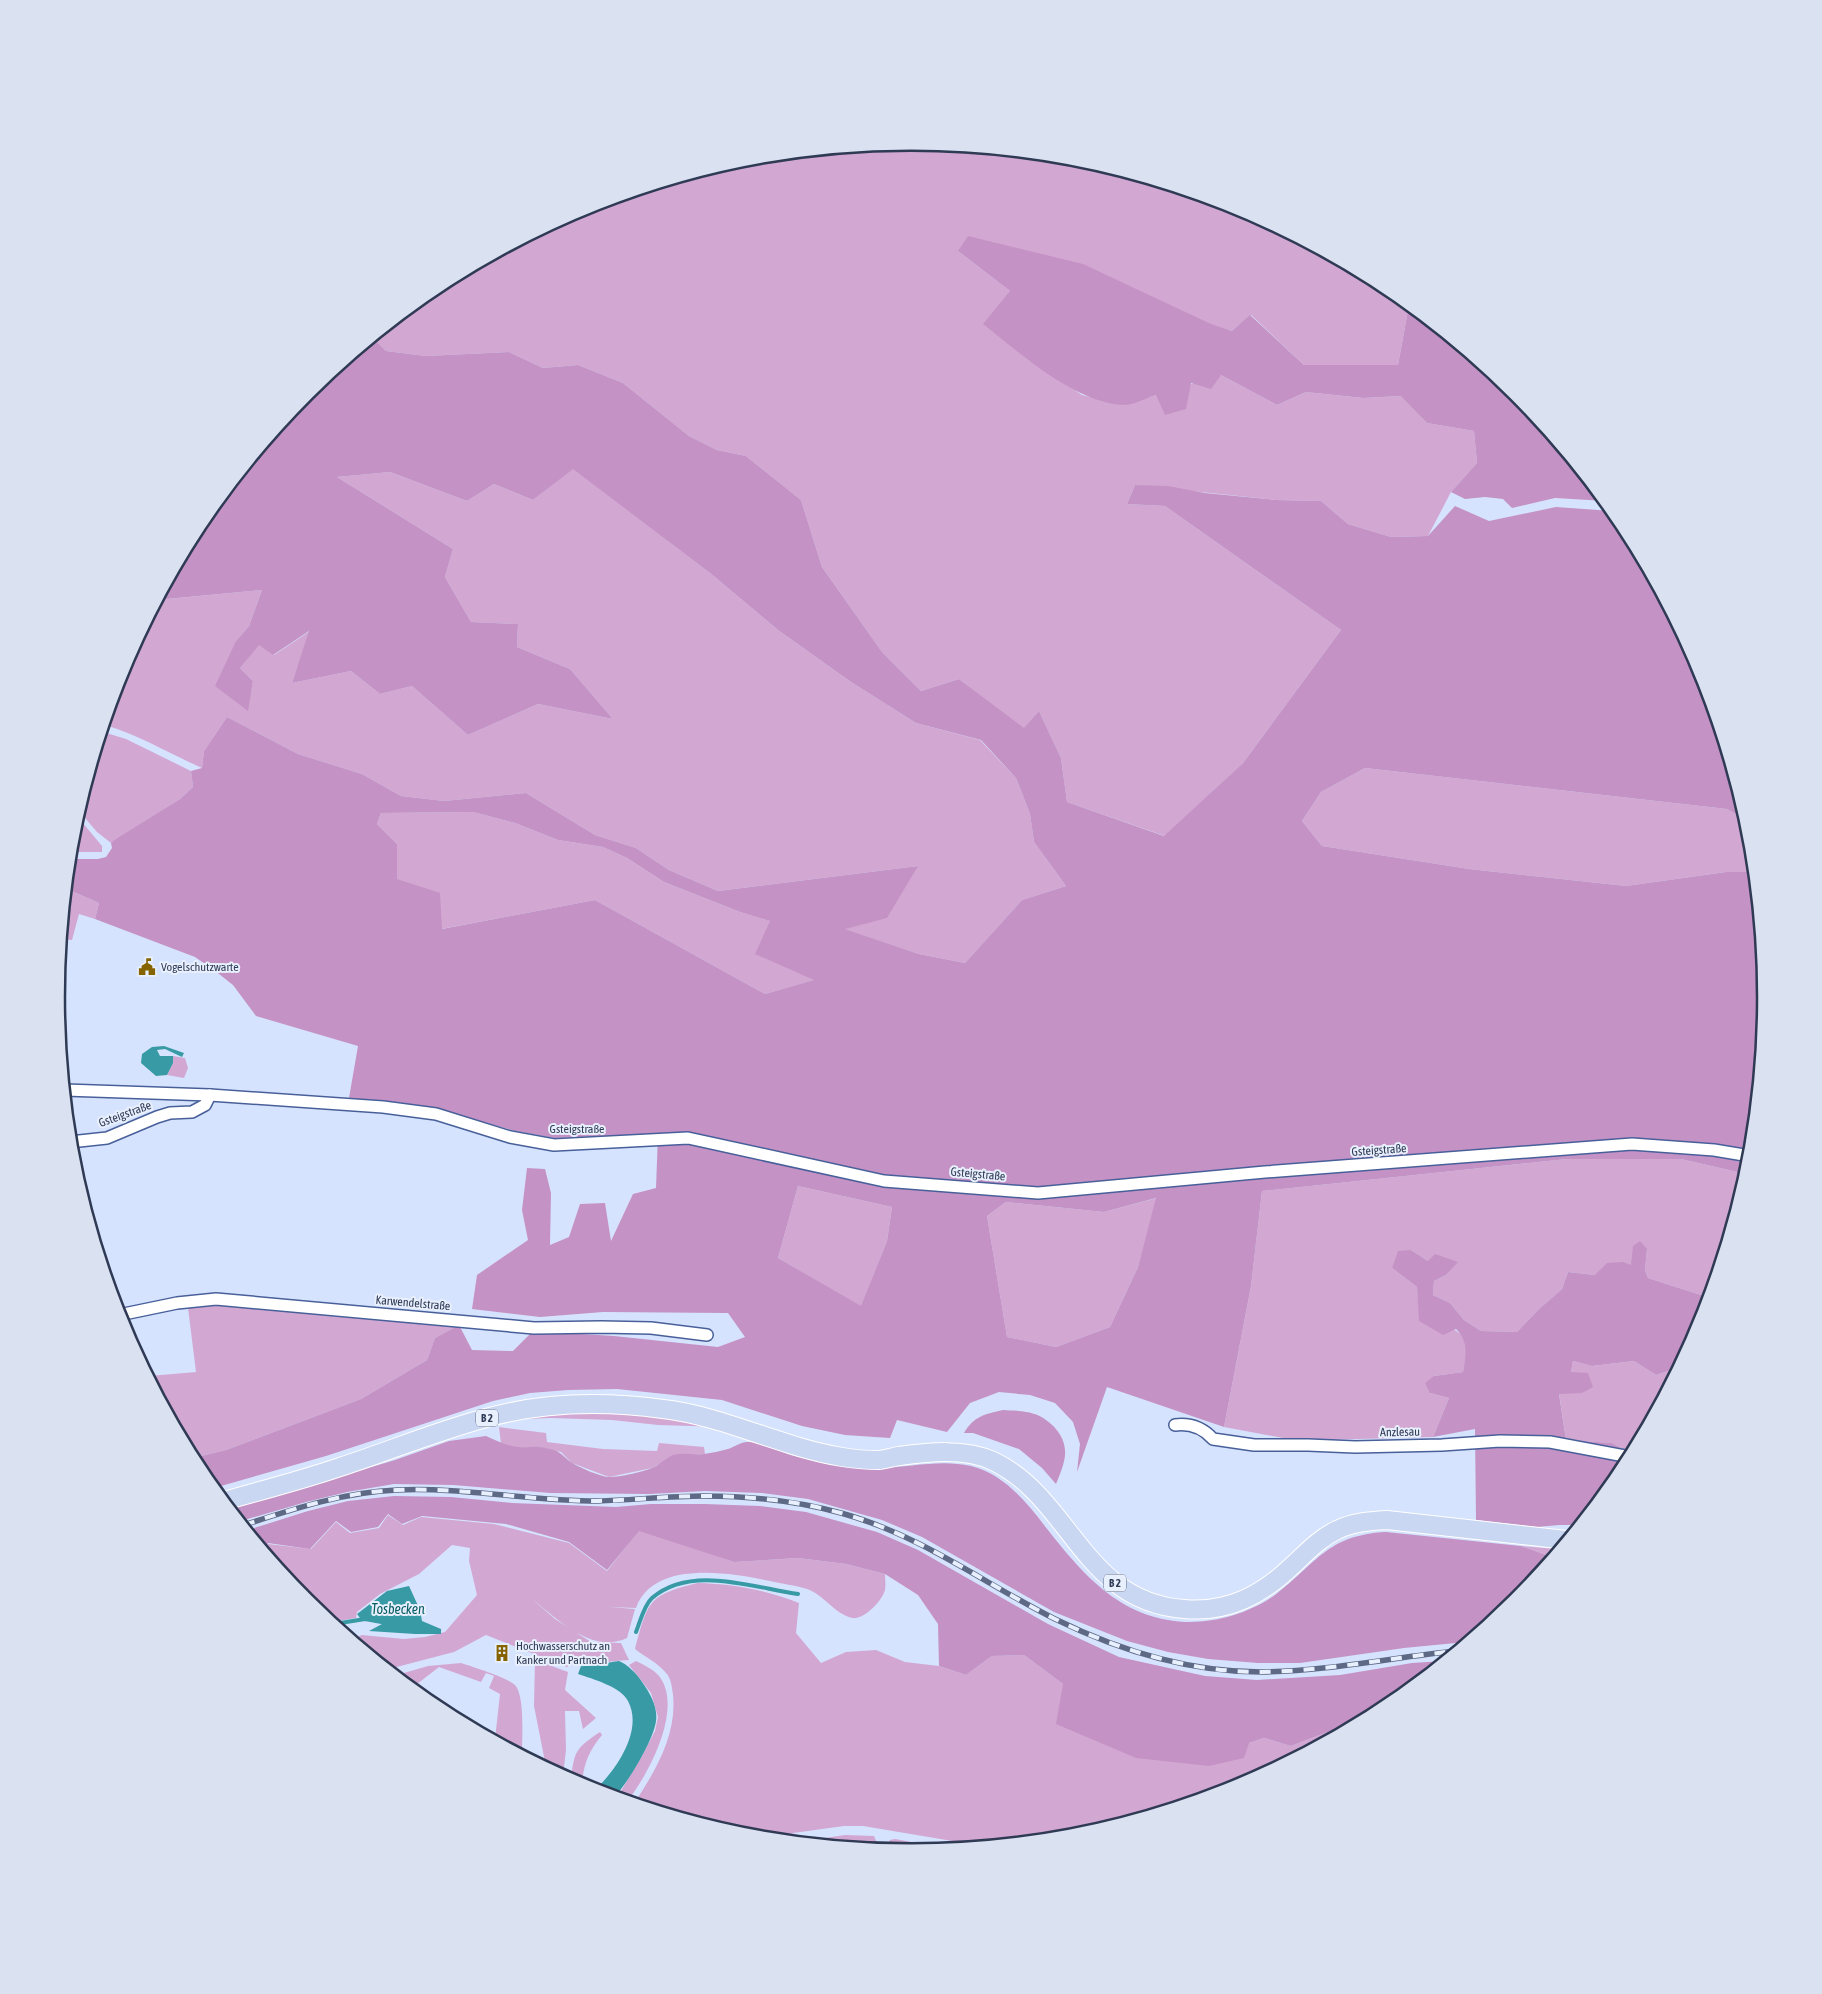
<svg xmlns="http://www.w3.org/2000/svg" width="1822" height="1994" font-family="'Asap Condensed',sans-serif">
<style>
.green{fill:#d2a8d2}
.forest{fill:#c492c4;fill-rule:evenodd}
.water{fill:#389aa5}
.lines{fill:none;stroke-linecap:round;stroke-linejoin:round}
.stream{stroke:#389aa5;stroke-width:4}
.street-casing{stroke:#48609a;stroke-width:14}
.primary-casing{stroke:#fff;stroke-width:20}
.street{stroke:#fff;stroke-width:11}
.primary{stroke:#cad7f3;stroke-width:18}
.rail-casing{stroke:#5e6a85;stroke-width:5.5}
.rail{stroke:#e9f0fd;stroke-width:4;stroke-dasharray:11;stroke-linecap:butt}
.labels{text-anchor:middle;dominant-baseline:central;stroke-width:4;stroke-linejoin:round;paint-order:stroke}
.shield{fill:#e9f0fd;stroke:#677187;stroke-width:1}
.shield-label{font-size:11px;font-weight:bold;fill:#2f3a55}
.poi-label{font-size:12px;fill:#2f3a55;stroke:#e9f0fd;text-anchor:start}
.street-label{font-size:12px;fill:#2f3a55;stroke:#e9f0fd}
.water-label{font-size:14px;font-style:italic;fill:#085d65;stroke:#e9f0fd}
.rim{fill:none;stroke:#2f3a55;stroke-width:2.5}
</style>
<rect width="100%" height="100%" fill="#d6e3fe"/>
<g class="green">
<path d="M 911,142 L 1078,159 L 1238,207 L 1386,286 L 1409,305 L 1398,365 L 1304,365 L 1251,315 L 1232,331 L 958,251 L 1010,291 L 1026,358 L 1082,395 L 1124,405 L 1221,375 L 1277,405 L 1306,392 L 1363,398 L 1402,396 L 1427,423 L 1474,431 L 1477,463 L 1451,492 L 1428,536 L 1391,537 L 1348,524 L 1321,501 L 1276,500 L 1135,485 L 1127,504 L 1165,506 L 1341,630 L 1243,763 L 1165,836 L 1067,802 L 1061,758 L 1039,711 L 1024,729 L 959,679 L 921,691 L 882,652 L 822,567 L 801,500 L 746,456 L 717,450 L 689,436 L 623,383 L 578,365 L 543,368 L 509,352 L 426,356 L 386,351 L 373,338 L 436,286 L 584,207 L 745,159 Z"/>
<path d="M 573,468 L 710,573 L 778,630 L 851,682 L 916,723 L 980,740 L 1016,778 L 1030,814 L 1034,842 L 1066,886 L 1022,900 L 965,963 L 919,954 L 844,929 L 918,866 L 718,891 L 669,870 L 636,848 L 595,835 L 526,793 L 444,801 L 401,796 L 362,774 L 298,754 L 227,717 L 204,751 L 202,768 C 170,754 139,735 105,725 L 121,670 L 163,591 L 168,599 L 262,590 L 249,626 L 236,641 L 247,710 L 253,681 L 240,668 L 259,644 L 274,655 L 310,631 L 292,683 L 351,671 L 380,694 L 412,686 L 468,735 L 538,704 L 613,719 L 570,669 L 517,647 L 518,624 L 471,622 L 445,577 L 453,549 L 337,477 L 390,472 L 467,501 L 494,484 L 533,500 Z"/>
<path d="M 103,732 L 126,739 L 191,771 L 193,787 L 180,799 L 111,843 L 97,832 L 79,811 Z"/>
<path d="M 1365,768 L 1727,809 L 1746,820 L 1749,831 L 1753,872 L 1726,872 L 1626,886 L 1469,869 L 1322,846 L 1302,821 L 1321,792 Z"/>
<path d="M 473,812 L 515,823 L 558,840 L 603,847 L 627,858 L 664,882 L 740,912 L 771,921 L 815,980 L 765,994 L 595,900 L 441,929 L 397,879 L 397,844 L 377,824 L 381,813 Z"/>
<path d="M 77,816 L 102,846 L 102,852 L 71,852 L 73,830 Z"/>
<path d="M 67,889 L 99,903 L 95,919 L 79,914 L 72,940 L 62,939 Z"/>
<path d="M 173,1056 L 185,1058 L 188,1068 L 184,1078 L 167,1075 L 173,1063 Z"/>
<path d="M 1567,1159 L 1681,1159 L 1746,1174 L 1707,1303 L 1701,1295 L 1648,1278 L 1645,1270 L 1647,1249 L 1631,1265 L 1595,1275 L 1568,1272 L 1562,1289 L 1539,1309 L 1517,1332 L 1481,1331 L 1464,1320 L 1450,1303 L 1433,1295 L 1434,1281 L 1446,1275 L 1457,1262 L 1428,1261 L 1411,1250 L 1392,1268 L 1417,1287 L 1420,1321 C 1438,1325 1465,1325 1467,1349 C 1468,1355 1464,1365 1463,1372 L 1434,1376 L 1430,1393 L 1449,1398 L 1433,1437 L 1323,1440 L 1283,1438 L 1224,1427 L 1251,1286 L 1262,1191 Z"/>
<path d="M 798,1186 L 892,1207 L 887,1241 L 861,1307 L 778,1258 Z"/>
<path d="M 1157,1198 L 1138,1267 L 1110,1327 L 1056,1347 L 1007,1337 L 987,1216 L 1006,1202 L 1104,1212 Z"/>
<path d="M 216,1304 L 459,1325 L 435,1338 L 427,1360 L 361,1399 L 226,1450 L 193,1458 L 149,1376 L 196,1372 L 188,1308 Z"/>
<path d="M 1573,1361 L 1592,1366 L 1634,1361 L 1656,1375 L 1677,1368 L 1631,1454 L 1612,1443 L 1566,1440 L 1559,1393 L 1582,1393 L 1571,1372 Z"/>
<path d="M 597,1408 L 724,1427 L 658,1425 L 612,1420 L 551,1418 L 524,1419 L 523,1416 Z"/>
<path d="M 499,1427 L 546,1433 L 547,1442 L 603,1449 L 657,1451 L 659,1443 L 704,1447 L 705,1454 L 675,1455 L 652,1468 L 609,1477 L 572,1463 L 561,1452 L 540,1447 L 519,1448 L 501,1444 Z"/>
<path d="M 388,1515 L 403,1525 L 421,1517 L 494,1524 L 569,1543 L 607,1571 L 639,1530 L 734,1562 L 798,1558 L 846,1564 L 885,1574 C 885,1579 886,1585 885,1590 C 882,1601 864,1620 852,1618 C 835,1614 824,1595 807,1589 C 795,1585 782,1584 770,1581 C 731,1573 654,1559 636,1608 L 609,1607 L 635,1609 L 627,1638 C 592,1655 556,1618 531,1598 L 555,1619 L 591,1642 L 621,1643 L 629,1660 C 611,1661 592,1665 575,1662 L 567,1667 L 486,1635 L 454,1652 L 389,1669 L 353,1639 L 362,1635 L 404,1639 L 425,1637 L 445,1632 L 477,1595 L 469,1561 L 470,1548 L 452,1545 L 419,1574 L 380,1594 L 357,1612 L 356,1618 L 331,1622 L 306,1601 L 267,1553 L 268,1544 L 311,1549 L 336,1522 L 350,1533 L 379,1528 Z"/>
<path d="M 1521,1546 L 1558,1549 L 1552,1557 Z"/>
<path d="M 698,1583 C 733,1584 767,1590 799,1603 L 796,1633 L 821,1663 L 846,1652 L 876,1650 L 905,1662 L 939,1666 L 966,1675 L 992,1656 L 1024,1655 L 1063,1684 L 1249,1743 L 1264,1738 L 1291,1746 L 1372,1715 L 1238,1787 L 1077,1835 L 976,1845 L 863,1826 L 844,1826 L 764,1837 L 744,1835 L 635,1802 C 656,1770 677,1734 673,1695 C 672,1687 671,1678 666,1673 C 658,1663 645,1657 635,1649 C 648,1601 648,1595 698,1583 Z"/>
<path d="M 535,1660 L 568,1672 L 565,1690 L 596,1718 L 583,1729 L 579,1711 L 565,1711 L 566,1750 L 563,1775 L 546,1767 L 534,1706 Z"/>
<path d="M 636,1661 C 644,1665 653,1669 659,1676 C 684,1707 649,1774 628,1800 L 618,1796 L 643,1754 L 655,1731 L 658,1717 L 651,1693 L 629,1665 Z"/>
<path d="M 461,1663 C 473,1667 506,1677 515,1685 C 525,1696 522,1738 522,1754 L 495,1739 L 500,1694 L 489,1688 L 494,1676 L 486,1673 L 481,1682 L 439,1667 L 412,1688 L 397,1675 L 428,1666 Z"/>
<path d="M 600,1732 L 602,1735 C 589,1751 583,1764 582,1786 L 571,1780 C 574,1751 576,1748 600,1732 Z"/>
<path d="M 845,1835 L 874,1836 L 877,1843 L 876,1848 L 805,1841 Z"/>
<path d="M 895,1839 L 945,1848 L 911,1852 L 884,1849 L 890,1840 Z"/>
</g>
<g class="forest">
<path d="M 968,236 L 1083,264 L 1211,324 L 1232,331 L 1250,315 L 1304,365 L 1398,365 L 1409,305 L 1516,393 L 1605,501 L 1555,498 L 1512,508 L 1503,499 L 1485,497 L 1465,499 L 1451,492 L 1477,463 L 1474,431 L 1427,423 L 1401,396 L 1363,398 L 1306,392 L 1277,405 L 1221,375 L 1211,389 L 1191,383 L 1186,409 L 1165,415 L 1156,395 C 1146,398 1132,406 1122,405 C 1073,401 1021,354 983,324 L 1010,291 L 958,251 Z"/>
<path d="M 373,338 L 386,351 L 426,356 L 509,352 L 543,368 L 578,365 L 623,383 L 689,436 L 717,450 L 746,456 L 801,500 L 822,567 L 882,652 L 921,691 L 959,679 L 1024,728 L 1039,711 L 1061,758 L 1067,802 L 1164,836 L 1243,763 L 1341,630 L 1165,506 L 1127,504 L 1135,485 L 1168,486 L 1205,493 L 1276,500 L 1321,501 L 1348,524 L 1391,537 L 1428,536 L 1455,506 L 1489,521 L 1556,507 L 1612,511 L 1622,522 L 1701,670 L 1746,820 L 1727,809 L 1365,768 L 1321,792 L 1302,821 L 1322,846 L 1469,869 L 1626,886 L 1726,872 L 1753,872 L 1766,997 L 1749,1164 L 1746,1174 L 1681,1159 L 1567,1159 L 1262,1191 L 1251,1286 L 1224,1427 L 1107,1387 L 1077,1472 L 1080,1444 L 1073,1422 L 1055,1403 L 1030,1395 L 999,1392 L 970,1403 L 947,1432 L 897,1420 L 890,1438 L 845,1435 L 802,1426 L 722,1400 L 617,1389 L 568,1390 L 530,1393 L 493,1401 L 326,1456 L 214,1488 L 200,1472 L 193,1458 L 226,1450 L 361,1399 L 427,1360 L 435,1338 L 459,1325 L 472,1350 L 513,1351 L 533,1331 L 614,1336 L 718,1347 L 745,1337 L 728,1313 L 603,1312 L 540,1317 L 472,1309 L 477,1275 L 528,1240 L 522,1210 L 527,1168 L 545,1169 L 551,1193 L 550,1245 L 569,1237 L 580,1204 L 605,1203 L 611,1241 L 633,1194 L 656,1188 L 658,1134 L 555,1138 L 515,1131 L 472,1119 L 436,1111 L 349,1098 L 358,1046 L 256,1016 L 233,985 L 214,970 L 195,957 L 95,919 L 99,903 L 67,889 L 70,859 L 98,859 L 106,857 L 112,848 L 111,843 L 116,839 L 180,799 L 193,787 L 191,771 L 202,768 L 204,751 L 227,717 L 298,754 L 362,774 L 401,796 L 444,801 L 526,793 L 595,835 L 636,848 L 669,870 L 718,891 L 918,866 L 887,918 L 845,929 L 919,954 L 965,963 L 1022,900 L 1066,886 L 1034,842 L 1030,814 L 1016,778 L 981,740 L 916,723 L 851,682 L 778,630 L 710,573 L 573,469 L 533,500 L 494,484 L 467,501 L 390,472 L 337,477 L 453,549 L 445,577 L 471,622 L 518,624 L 517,647 L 570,669 L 613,719 L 538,704 L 468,735 L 412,686 L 380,694 L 351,671 L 292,683 L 309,631 L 273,655 L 259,645 L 240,668 L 253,681 L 248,711 L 215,686 L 236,641 L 249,626 L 262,590 L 167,599 L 163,591 L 200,522 L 307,392 ZM 473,812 L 515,823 L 558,840 L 603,847 L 627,858 L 664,882 L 740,912 L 770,921 L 755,954 L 814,980 L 765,994 L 595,900 L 442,929 L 440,893 L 397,879 L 397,844 L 377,824 L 381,813 ZM 798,1186 L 892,1207 L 887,1241 L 861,1306 L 778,1258 ZM 1156,1198 L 1138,1267 L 1110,1327 L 1056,1347 L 1007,1337 L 987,1216 L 1006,1202 L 1104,1212 Z"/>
<path d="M 1640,1241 L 1647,1249 L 1645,1270 L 1648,1278 L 1701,1295 L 1707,1303 L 1701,1324 L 1677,1368 L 1656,1375 L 1634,1361 L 1592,1366 L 1573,1361 L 1571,1372 L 1588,1373 L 1593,1387 L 1582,1393 L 1559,1394 L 1566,1440 L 1612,1443 L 1631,1454 L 1622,1472 L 1578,1525 L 1559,1525 L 1537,1527 L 1476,1520 L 1475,1429 L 1433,1437 L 1449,1398 L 1430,1393 L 1425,1383 L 1434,1376 L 1463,1372 C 1466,1355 1469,1342 1456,1329 L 1443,1335 L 1419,1321 L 1417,1287 L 1392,1268 L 1398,1251 L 1411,1250 L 1428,1261 L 1435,1254 L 1458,1262 L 1446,1275 L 1434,1281 L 1433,1295 L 1450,1303 L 1464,1320 L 1481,1331 L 1517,1332 L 1539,1309 L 1562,1289 L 1568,1272 L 1595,1275 L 1607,1263 L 1623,1262 L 1631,1265 L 1633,1246 Z"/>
<path d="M 1003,1410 C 1010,1411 1019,1410 1026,1412 C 1044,1414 1064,1431 1065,1450 C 1066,1461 1060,1474 1056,1484 L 1042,1468 L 1019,1449 L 973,1433 L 964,1433 C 974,1416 985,1414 1003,1410 Z"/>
<path d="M 486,1436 C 497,1441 507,1446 519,1447 C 526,1448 533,1446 539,1447 C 544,1447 549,1449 554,1450 C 563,1453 566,1460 574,1464 C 583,1469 597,1475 607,1477 C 617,1478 642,1472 652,1468 C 659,1465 666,1458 673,1455 C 682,1452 694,1455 704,1454 C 712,1453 720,1451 728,1449 C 734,1447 741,1442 747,1442 C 760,1441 782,1453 795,1456 C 823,1464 852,1469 880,1468 C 911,1467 941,1459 971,1466 C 1003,1474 1025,1500 1044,1525 C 1082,1573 1118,1618 1185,1622 C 1216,1623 1250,1613 1275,1595 C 1317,1563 1327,1535 1386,1532 L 1521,1546 L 1552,1557 L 1515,1602 L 1466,1642 L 1404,1648 L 1300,1663 L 1258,1663 L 1208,1659 L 1168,1652 L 1127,1641 L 1054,1612 L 922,1537 L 882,1520 L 808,1499 L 762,1493 L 705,1491 L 649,1494 L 550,1493 L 453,1485 L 394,1484 L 347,1492 L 306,1502 L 241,1521 L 231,1509 L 395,1460 L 449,1441 Z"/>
<path d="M 394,1496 L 451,1497 L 512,1503 L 616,1507 L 651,1504 L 705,1504 L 760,1506 L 806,1512 L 877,1532 L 918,1550 L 1048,1624 L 1119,1657 L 1205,1676 L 1257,1680 L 1340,1675 L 1412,1663 L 1443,1661 L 1386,1708 L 1372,1715 L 1291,1746 L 1264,1738 L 1249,1743 L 1244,1758 L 1209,1766 L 1136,1758 L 1056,1724 L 1063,1684 L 1024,1655 L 992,1656 L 966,1675 L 939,1666 L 938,1624 L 918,1595 L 885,1574 L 846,1564 L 798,1558 L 734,1562 L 639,1531 L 607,1570 L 569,1542 L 506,1524 L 422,1516 L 402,1524 L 388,1514 L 378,1527 L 351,1532 L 336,1521 L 310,1549 L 268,1543 L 266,1552 L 248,1530 L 308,1511 L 348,1501 Z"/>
</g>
<g class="water">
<path d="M 164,1046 L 184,1053 L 182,1057 L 165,1049 L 157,1050 L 160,1056 L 173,1056 L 173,1063 L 167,1075 L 156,1076 L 141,1063 L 142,1054 L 152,1047 Z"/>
<path d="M 409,1586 L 420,1610 L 422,1621 L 441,1629 L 441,1634 L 415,1634 L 369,1631 L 382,1624 L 383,1621 L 360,1618 L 357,1614 L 387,1591 Z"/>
<path d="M 619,1661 C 627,1664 638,1675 642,1682 C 650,1693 658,1707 656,1721 C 654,1739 628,1783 615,1796 L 595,1790 C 615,1771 644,1731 628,1701 C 621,1687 593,1679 578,1674 L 581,1666 C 585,1667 611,1662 619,1661 Z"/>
</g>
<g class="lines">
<g class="stream">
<path d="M 334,1624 L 365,1619 L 387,1623"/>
<path d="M 636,1632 C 640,1622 644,1605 652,1598 C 691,1564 754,1588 798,1594"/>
</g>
<g class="street-casing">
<g id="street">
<path d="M 65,1090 L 210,1095 L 383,1107 L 436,1114 L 510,1137 L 554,1145 L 688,1138 L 884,1181 L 1038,1193 L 1265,1172 L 1632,1144 L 1714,1150 L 1750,1156"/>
<path d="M 70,1142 L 107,1138 L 157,1117 L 170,1113 L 192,1112 L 205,1105 L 210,1095"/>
<path d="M 119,1315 L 177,1303 L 216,1299 L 534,1328 L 601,1327 L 651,1328 L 707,1335"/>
<path d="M 1175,1425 C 1191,1423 1203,1428 1213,1439 L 1254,1445 L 1308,1445 L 1355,1447 L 1442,1445 L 1500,1441 L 1550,1442 L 1630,1457"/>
</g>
</g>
<g class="primary-casing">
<path id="primary" d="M 224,1501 C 263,1490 302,1480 340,1467 C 389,1451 437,1431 486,1418 C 543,1402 604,1401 663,1409 C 724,1416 781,1447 842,1457 C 853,1459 868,1460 880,1460 C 886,1459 893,1457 899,1456 C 929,1452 965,1448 993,1461 C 1071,1498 1083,1602 1184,1609 C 1228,1613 1262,1595 1293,1565 C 1307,1552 1320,1538 1337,1530 C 1353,1522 1370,1521 1387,1520 L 1566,1540"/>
</g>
<use href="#street" class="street"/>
<use href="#primary" class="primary"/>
<g class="rail-casing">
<path id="rail" d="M 244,1525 C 293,1509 344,1492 397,1490 C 464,1487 530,1501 598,1501 C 633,1500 669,1496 704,1496 C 751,1496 797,1501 841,1513 C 921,1535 983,1583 1055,1619 C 1118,1650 1190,1672 1261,1672 C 1326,1671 1390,1658 1455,1651"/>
</g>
<use href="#rail" class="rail"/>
</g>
<defs>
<g id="civic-bare" transform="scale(1.35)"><path d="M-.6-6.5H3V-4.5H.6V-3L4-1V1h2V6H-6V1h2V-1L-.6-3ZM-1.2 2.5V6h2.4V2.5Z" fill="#856400" stroke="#e9f0fd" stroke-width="2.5" paint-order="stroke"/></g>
<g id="building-bare" transform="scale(1.35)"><path d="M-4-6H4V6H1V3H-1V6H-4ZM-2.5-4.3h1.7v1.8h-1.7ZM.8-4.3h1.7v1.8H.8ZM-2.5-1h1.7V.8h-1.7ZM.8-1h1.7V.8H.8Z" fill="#856400" stroke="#e9f0fd" stroke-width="2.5" paint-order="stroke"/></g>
</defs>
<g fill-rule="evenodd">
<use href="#civic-bare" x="147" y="967"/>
<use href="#building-bare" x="502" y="1653"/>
</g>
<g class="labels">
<g class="shield">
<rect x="476" y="1409.5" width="22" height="17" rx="4"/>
<rect x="1104" y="1574.5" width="22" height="17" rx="4"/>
</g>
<g class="shield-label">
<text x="487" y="1418">B 2</text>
<text x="1115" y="1583">B 2</text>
</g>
<g class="poi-label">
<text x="161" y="967">Vogelschutzwarte</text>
<text x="516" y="1646">Hochwasserschutz an<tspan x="516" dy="14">Kanker und Partnach</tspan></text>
</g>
<g class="street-label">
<text transform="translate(125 1114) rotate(-20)">Gsteigstraße</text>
<text x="577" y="1129">Gsteigstraße</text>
<text transform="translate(1379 1150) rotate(-4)">Gsteigstraße</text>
<text transform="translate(978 1174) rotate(5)">Gsteigstraße</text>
<text transform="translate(413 1303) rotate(5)">Karwendelstraße</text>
<text transform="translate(1400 1432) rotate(-1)">Anzlesau</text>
</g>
<g class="water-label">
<text x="398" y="1609">Tosbecken</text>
</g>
</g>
<path d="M0 0H1822V1994H0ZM65 997a846 846 0 1 1 1692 0a846 846 0 1 1-1692 0Z" fill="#dae1f0" fill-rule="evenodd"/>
<path class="rim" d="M65 997a846 846 0 1 1 1692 0a846 846 0 1 1-1692 0Z"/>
</svg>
